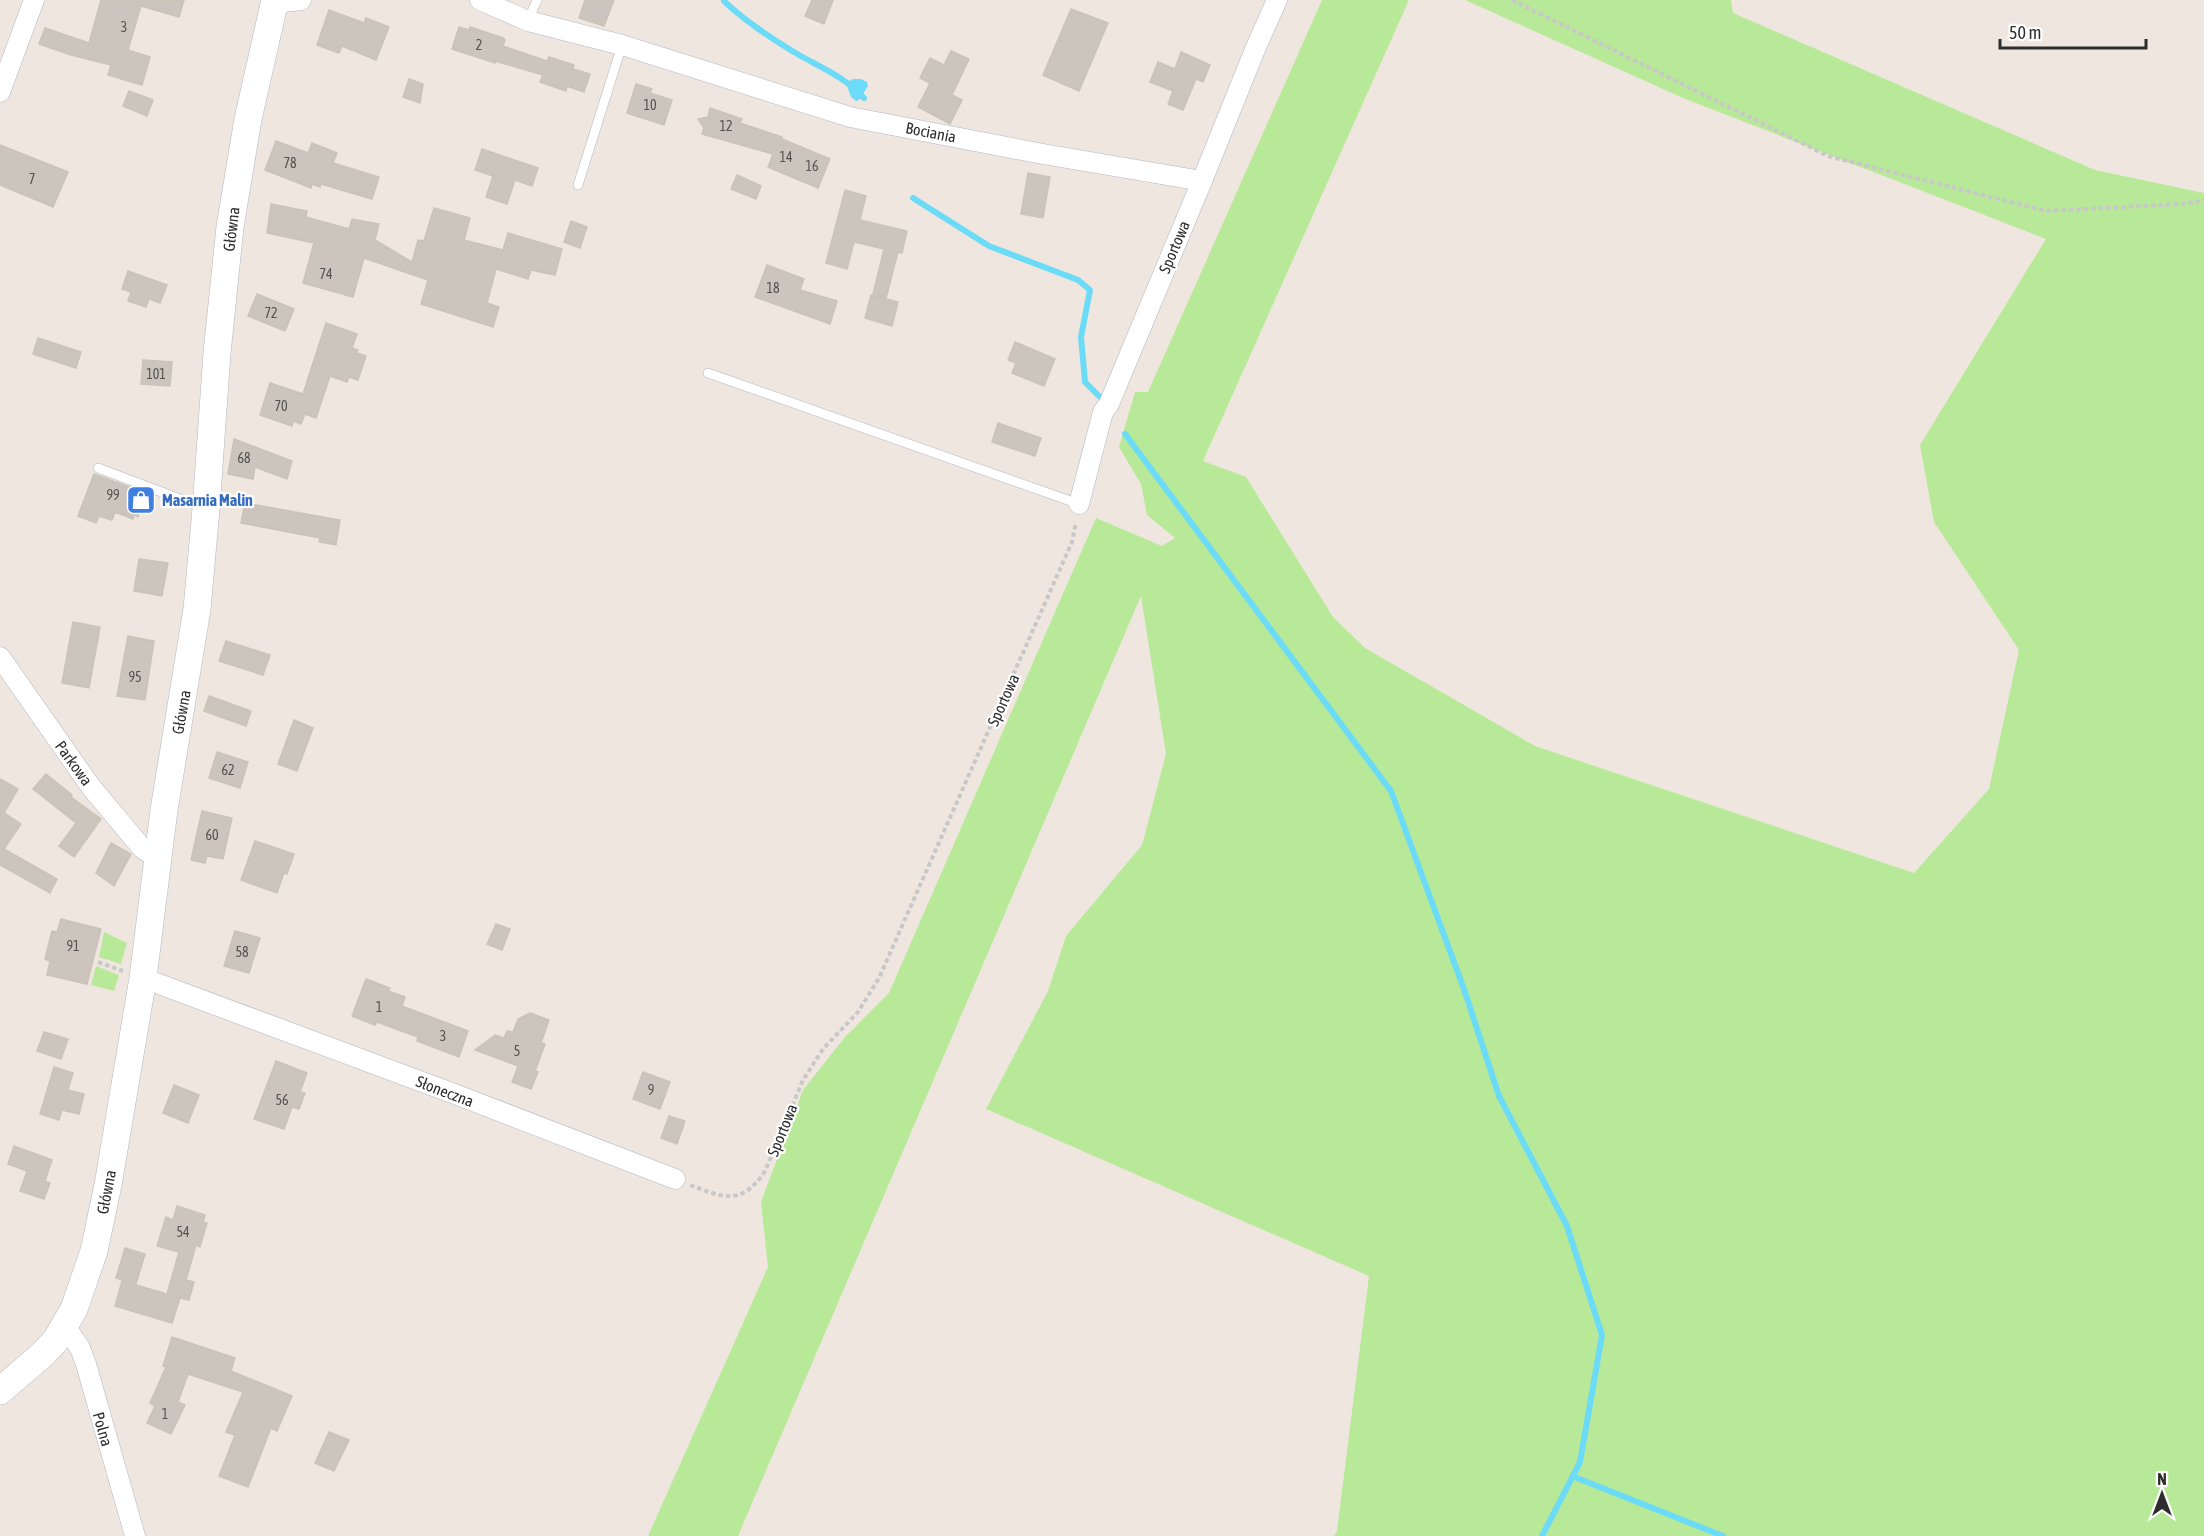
<svg xmlns="http://www.w3.org/2000/svg" width="2204" height="1536" font-family="'Asap Condensed',sans-serif">
<style>
.green{fill:#b8e998}
.water{fill:#6bdbf8}
.lines{fill:none;stroke-linecap:round;stroke-linejoin:round}
.stream{stroke:#6bdbf8;stroke-width:6}
.building{fill:#cbc5bd;stroke:#cbc3b8;stroke-width:1.5}
.lane-casing{stroke:#b2b6c1;stroke-width:10}
.street-casing{stroke:#b2b6c1;stroke-width:21}
.secondary-casing{stroke:#b2b6c1;stroke-width:28}
.path{stroke:#c8c8c8;stroke-width:4;stroke-dasharray:4.5 3;stroke-linecap:butt}
.lane{stroke:#fff;stroke-width:9}
.street{stroke:#fff;stroke-width:20}
.secondary{stroke:#fff;stroke-width:27}
.labels{text-anchor:middle;dominant-baseline:central;stroke-width:4.5;stroke-linejoin:round;paint-order:stroke}
.number-label{font-size:14px;fill:#545351}
.street-label{font-size:16px;fill:#2d2d2d;stroke:#fff}
.shop-label{font-size:16px;font-weight:bold;fill:#366cbe;stroke:#fff;text-anchor:start}
</style>
<rect width="100%" height="100%" fill="#efe7df"/>
<g class="green">
<path d="M 1322,0 L 1409,0 L 1203,461 L 1246,477 L 1333,617 L 1365,648 L 1535,746 L 1914,873 L 1989,789 L 2019,650 L 1934,522 L 1920,445 L 2046,239 L 1683,98 L 1465,0 L 1731,0 L 1733,13 L 2095,170 L 2204,193 L 2204,1536 L 1334,1536 L 1337,1531 L 1369,1276 L 986,1109 L 1048,991 L 1066,936 L 1142,845 L 1166,754 L 1141,596 L 738,1536 L 648,1536 L 768,1267 L 761,1202 L 803,1090 L 845,1037 L 889,993 L 1096,518 L 1162,546 L 1175,538 L 1147,515 L 1141,484 L 1119,447 L 1135,392 L 1148,392 Z"/>
<path d="M 104,932 L 127,943 L 121,964 L 99,957 Z"/>
<path d="M 96,966 L 119,975 L 114,991 L 91,985 Z"/>
</g>
<path class="water" d="M 853,79 L 861,79 L 867,82 L 868,86 L 859,100 L 856,101 L 851,97 L 846,83 Z"/>
<g class="lines">
<g class="stream">
<path d="M 724,1 C 746,22 772,39 799,55 C 824,69 843,76 864,98"/>
<path d="M 913,198 L 989,246 L 1078,280 L 1090,290 L 1081,337 L 1085,382 L 1101,398"/>
<path d="M 1125,434 L 1391,791 L 1465,992 L 1499,1096 L 1567,1226 L 1602,1335 L 1580,1462 L 1542,1536"/>
<path d="M 1572,1476 L 1723,1536"/>
</g>
</g>
<g class="building">
<path d="M 101,0 L 184,0 L 179,17 L 141,6 L 128,50 L 150,57 L 142,85 L 108,75 L 111,65 L 71,55 L 39,44 L 45,28 L 89,43 Z"/>
<path d="M 585,0 L 614,0 L 604,26 L 579,18 Z"/>
<path d="M 812,0 L 833,0 L 824,24 L 805,16 Z"/>
<path d="M 1071,9 L 1108,23 L 1079,91 L 1043,75 Z"/>
<path d="M 329,10 L 364,23 L 366,18 L 389,27 L 376,60 L 342,46 L 339,53 L 317,45 Z"/>
<path d="M 459,27 L 469,30 L 470,27 L 503,38 L 505,40 L 503,46 L 547,61 L 549,57 L 574,65 L 573,69 L 590,74 L 584,92 L 567,86 L 566,91 L 540,82 L 543,75 L 495,61 L 495,63 L 452,49 Z"/>
<path d="M 951,51 L 969,59 L 952,95 L 962,100 L 950,124 L 918,107 L 930,83 L 920,78 L 930,58 L 944,65 Z"/>
<path d="M 1181,52 L 1210,65 L 1203,82 L 1196,79 L 1183,110 L 1168,104 L 1173,91 L 1150,82 L 1158,62 L 1175,69 Z"/>
<path d="M 409,79 L 423,84 L 420,103 L 403,97 Z"/>
<path d="M 636,84 L 652,89 L 650,93 L 672,100 L 664,125 L 627,113 Z"/>
<path d="M 129,91 L 153,100 L 147,116 L 123,106 Z"/>
<path d="M 710,108 L 742,119 L 740,123 L 782,137 L 782,139 L 830,159 L 818,188 L 768,167 L 773,154 L 702,134 L 704,128 L 698,119 L 708,117 Z"/>
<path d="M 276,141 L 308,153 L 312,143 L 337,153 L 333,163 L 379,177 L 372,199 L 321,184 L 320,187 L 312,184 L 311,188 L 265,170 Z"/>
<path d="M 0,145 L 68,172 L 53,207 L 0,185 Z"/>
<path d="M 482,149 L 538,168 L 532,186 L 515,180 L 507,204 L 486,197 L 493,176 L 475,170 Z"/>
<path d="M 1028,173 L 1050,177 L 1043,218 L 1021,214 Z"/>
<path d="M 737,175 L 761,186 L 756,199 L 731,189 Z"/>
<path d="M 845,190 L 866,196 L 860,220 L 907,231 L 902,253 L 898,252 L 886,298 L 873,294 L 884,249 L 854,242 L 847,269 L 826,263 Z"/>
<path d="M 271,204 L 307,211 L 306,217 L 349,229 L 352,219 L 379,224 L 375,240 L 412,262 L 418,240 L 424,241 L 434,208 L 470,218 L 464,240 L 503,250 L 508,233 L 562,249 L 555,275 L 531,270 L 528,279 L 496,269 L 487,303 L 499,307 L 493,327 L 421,304 L 428,280 L 364,258 L 353,297 L 303,283 L 314,243 L 267,233 Z"/>
<path d="M 571,221 L 587,227 L 580,248 L 564,242 Z"/>
<path d="M 767,265 L 804,279 L 800,290 L 837,301 L 830,324 L 755,297 Z"/>
<path d="M 128,271 L 167,285 L 160,303 L 149,299 L 146,307 L 128,301 L 131,292 L 122,289 Z"/>
<path d="M 257,294 L 294,309 L 285,331 L 248,316 Z"/>
<path d="M 871,295 L 898,302 L 892,326 L 865,318 Z"/>
<path d="M 326,323 L 357,334 L 352,348 L 358,350 L 357,353 L 366,356 L 358,380 L 349,377 L 347,382 L 330,376 L 316,418 L 305,414 L 301,424 L 293,421 L 292,426 L 260,415 L 270,383 L 303,394 Z"/>
<path d="M 38,338 L 81,352 L 76,368 L 33,354 Z"/>
<path d="M 1015,342 L 1055,359 L 1044,386 L 1012,373 L 1016,363 L 1008,360 Z"/>
<path d="M 143,360 L 172,362 L 170,386 L 141,384 Z"/>
<path d="M 998,423 L 1041,438 L 1035,456 L 992,442 Z"/>
<path d="M 234,439 L 292,461 L 287,479 L 255,467 L 253,479 L 228,474 Z"/>
<path d="M 94,474 L 143,492 L 140,499 L 144,500 L 138,517 L 134,515 L 133,519 L 115,512 L 112,520 L 99,516 L 96,523 L 78,516 Z"/>
<path d="M 245,503 L 340,520 L 336,545 L 319,542 L 320,538 L 241,523 Z"/>
<path d="M 139,559 L 168,563 L 162,596 L 134,591 Z"/>
<path d="M 73,622 L 100,627 L 89,688 L 62,683 Z"/>
<path d="M 128,636 L 154,641 L 145,700 L 117,696 Z"/>
<path d="M 226,641 L 270,655 L 263,675 L 219,661 Z"/>
<path d="M 209,696 L 251,711 L 246,726 L 204,711 Z"/>
<path d="M 294,720 L 313,728 L 297,771 L 278,764 Z"/>
<path d="M 217,752 L 248,762 L 240,788 L 209,778 Z"/>
<path d="M 46,774 L 72,795 L 71,797 L 101,819 L 74,857 L 59,846 L 76,823 L 33,789 Z"/>
<path d="M 0,779 L 18,789 L 4,813 L 21,824 L 4,849 L 57,879 L 50,893 L 0,865 Z"/>
<path d="M 202,811 L 232,818 L 223,859 L 207,856 L 205,863 L 191,860 Z"/>
<path d="M 255,841 L 294,854 L 287,874 L 284,873 L 277,893 L 241,880 Z"/>
<path d="M 111,843 L 131,854 L 114,886 L 96,873 Z"/>
<path d="M 61,919 L 101,929 L 87,984 L 47,975 L 50,961 L 45,959 L 52,931 L 57,932 Z"/>
<path d="M 496,924 L 510,929 L 502,950 L 487,944 Z"/>
<path d="M 235,931 L 260,938 L 249,973 L 224,966 Z"/>
<path d="M 366,979 L 390,988 L 388,991 L 405,997 L 402,1006 L 468,1031 L 459,1057 L 417,1041 L 418,1037 L 377,1022 L 375,1025 L 352,1016 Z"/>
<path d="M 530,1013 L 549,1020 L 541,1043 L 545,1044 L 535,1071 L 538,1072 L 531,1089 L 512,1082 L 518,1066 L 475,1050 L 495,1035 L 504,1038 L 507,1031 L 513,1032 L 518,1019 Z"/>
<path d="M 44,1032 L 68,1039 L 61,1059 L 37,1051 Z"/>
<path d="M 276,1061 L 307,1073 L 300,1092 L 305,1093 L 299,1109 L 292,1107 L 284,1129 L 254,1119 Z"/>
<path d="M 54,1067 L 73,1073 L 68,1090 L 84,1094 L 79,1114 L 62,1110 L 59,1120 L 40,1114 Z"/>
<path d="M 643,1072 L 670,1082 L 660,1109 L 633,1099 Z"/>
<path d="M 174,1085 L 199,1095 L 188,1123 L 163,1113 Z"/>
<path d="M 669,1116 L 685,1121 L 677,1144 L 661,1138 Z"/>
<path d="M 14,1146 L 52,1160 L 45,1181 L 50,1183 L 44,1199 L 20,1191 L 27,1171 L 8,1164 Z"/>
<path d="M 177,1206 L 205,1215 L 203,1222 L 207,1223 L 200,1247 L 196,1245 L 186,1280 L 194,1282 L 189,1300 L 180,1298 L 172,1323 L 115,1306 L 122,1281 L 167,1294 L 179,1252 L 157,1246 L 166,1217 L 173,1220 Z"/>
<path d="M 125,1248 L 145,1254 L 136,1284 L 116,1278 Z"/>
<path d="M 172,1337 L 235,1358 L 231,1371 L 292,1396 L 277,1431 L 271,1428 L 248,1487 L 219,1476 L 235,1435 L 226,1432 L 243,1392 L 188,1374 L 178,1402 L 185,1405 L 171,1434 L 147,1423 L 155,1406 L 150,1403 L 166,1367 L 163,1366 Z"/>
<path d="M 329,1432 L 349,1440 L 334,1471 L 315,1463 Z"/>
</g>
<g class="lines">
<g class="lane-casing">
<g id="lane">
<path d="M 528,21 L 537,0"/>
<path d="M 578,185 L 622,45"/>
<path d="M 708,373 L 1079,504"/>
<path d="M 98,468 L 204,508"/>
</g>
</g>
<g class="street-casing">
<g id="street">
<path d="M 480,0 L 528,21 L 622,45 L 850,117 L 1043,154 L 1202,181 L 1256,47 L 1277,0"/>
<path d="M 274,3 L 301,0"/>
<path d="M 0,92 L 34,0"/>
<path d="M 1079,504 L 1103,412 L 1109,404 L 1202,181"/>
<path d="M 0,657 L 91,787 L 142,848 L 158,859"/>
<path d="M 143,978 L 452,1093 L 675,1179"/>
<path d="M 65,1326 L 80,1348 L 86,1364 L 135,1536"/>
</g>
</g>
<g class="secondary-casing">
<path id="secondary" d="M 0,1391 L 43,1354 L 56,1340 L 74,1309 L 94,1251 L 108,1185 L 143,978 L 164,810 L 197,609 L 206,509 L 217,353 L 230,227 L 248,119 L 275,0"/>
</g>
<g class="path">
<path d="M 1512,0 L 1828,156 L 2046,211 L 2182,204 L 2204,200"/>
<path d="M 98,962 L 123,971"/>
<path d="M 690,1185 C 724,1198 742,1206 765,1171 L 803,1080 L 823,1049 L 858,1012 L 879,978 L 1072,542 L 1076,522"/>
</g>
<use href="#lane" class="lane"/>
<use href="#street" class="street"/>
<use href="#secondary" class="secondary"/>
</g>
<defs>
<g id="shop-square" transform="scale(1.5)"><rect x="-9" y="-9" width="18" height="18" rx="4" fill="#3f7fe0" stroke="#fff"/><path d="M-5-2.5h2.3a2.7 3.5 0 0 1 5.4 0H5L5.5 6h-11ZM-1.5-2.5h3a1.5 2.3 0 0 0-3 0Z" fill="#fff"/></g>
</defs>
<g fill-rule="evenodd">
<use href="#shop-square" x="141" y="500"/>
</g>
<g class="labels">
<g class="number-label">
<text x="124" y="27">3</text>
<text x="479" y="45">2</text>
<text x="650" y="105">10</text>
<text x="726" y="126">12</text>
<text x="786" y="157">14</text>
<text x="290" y="163">78</text>
<text x="812" y="166">16</text>
<text x="32" y="179">7</text>
<text x="326" y="274">74</text>
<text x="773" y="288">18</text>
<text x="271" y="313">72</text>
<text x="156" y="374">101</text>
<text x="281" y="406">70</text>
<text x="244" y="458">68</text>
<text x="113" y="495">99</text>
<text x="135" y="677">95</text>
<text x="228" y="770">62</text>
<text x="212" y="835">60</text>
<text x="73" y="946">91</text>
<text x="242" y="952">58</text>
<text x="379" y="1007">1</text>
<text x="443" y="1036">3</text>
<text x="517" y="1051">5</text>
<text x="651" y="1090">9</text>
<text x="282" y="1100">56</text>
<text x="183" y="1232">54</text>
<text x="165" y="1414">1</text>
</g>
<g class="street-label">
<text transform="translate(931 132) rotate(11)">Bociania</text>
<text transform="translate(231 229) rotate(-83)">Główna</text>
<text transform="translate(1174 247) rotate(-67)">Sportowa</text>
<text transform="translate(1003 700) rotate(-66)">Sportowa</text>
<text transform="translate(181 712) rotate(-80)">Główna</text>
<text transform="translate(74 763) rotate(54)">Parkowa</text>
<text transform="translate(445 1091) rotate(21)">Słoneczna</text>
<text transform="translate(782 1130) rotate(-68)">Sportowa</text>
<text transform="translate(106 1192) rotate(-79)">Główna</text>
<text transform="translate(103 1429) rotate(74)">Polna</text>
</g>
<g class="shop-label">
<text x="162" y="500">Masarnia Malin</text>
</g>
</g>
<g transform="translate(2162 1494)" stroke="#ffffff" stroke-width="4.5" paint-order="stroke">
<path d="M0-4.5L10 22L0 15L-10 22Z" fill="#2d2d2d"/>
<text y="-9" font-size="16" font-weight="bold" text-anchor="middle" fill="#2d2d2d">N</text>
</g>
<path d="M2000 39v9h146v-9" fill="none" stroke="#2d2d2d" stroke-width="3"/>
<text x="2009" y="39" font-size="18" fill="#2d2d2d" stroke="#ffffff" stroke-width="4.5" paint-order="stroke">50 m</text>
</svg>
